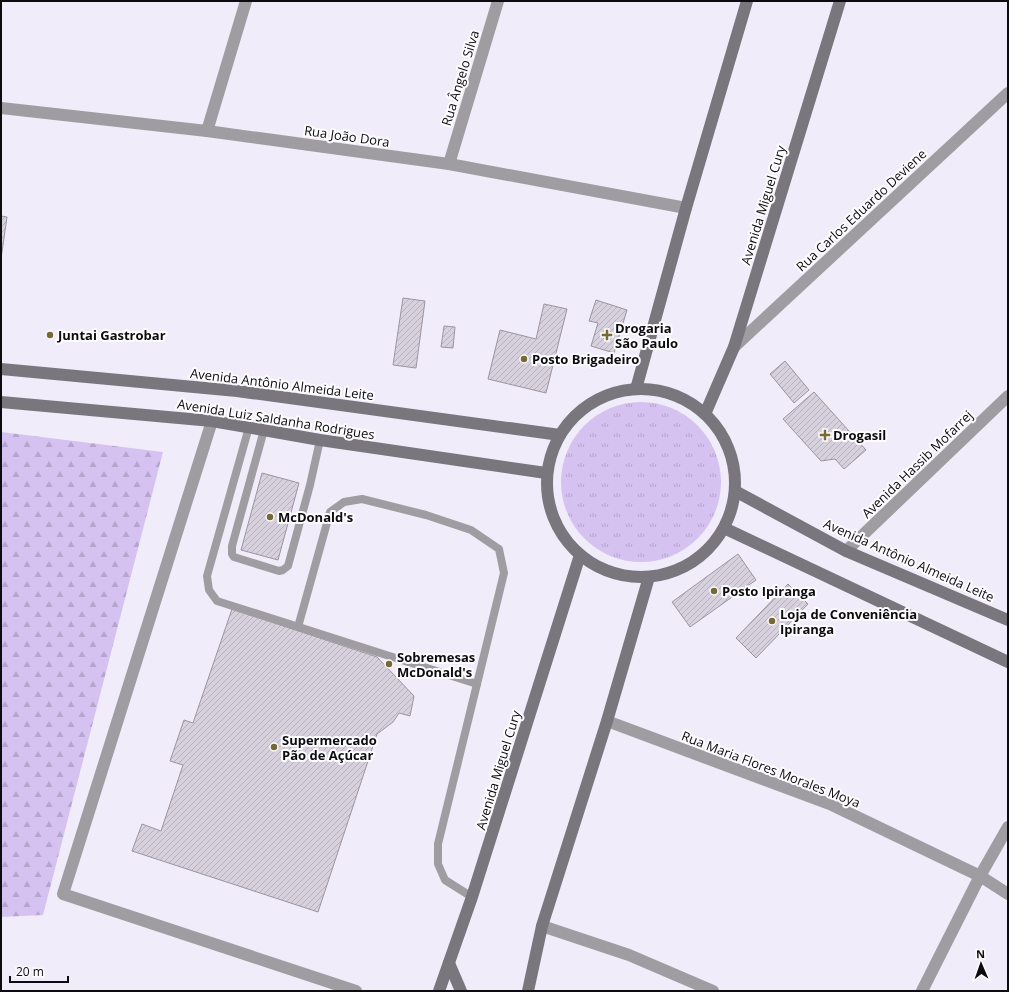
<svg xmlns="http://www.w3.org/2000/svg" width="1009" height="992" font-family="'Open Sans',sans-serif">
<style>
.grass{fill:url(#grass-tufts)}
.forest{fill:url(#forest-firs)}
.building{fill:url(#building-hatch);stroke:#9a95a1}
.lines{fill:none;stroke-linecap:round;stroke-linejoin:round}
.lane{stroke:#9f9da2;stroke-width:8}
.street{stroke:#9f9da2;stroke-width:12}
.secondary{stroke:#79767e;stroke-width:12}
.poi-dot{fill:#776936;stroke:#fdfcfe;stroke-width:1.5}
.labels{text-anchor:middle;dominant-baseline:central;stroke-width:4;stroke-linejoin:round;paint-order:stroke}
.street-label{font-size:13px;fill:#0c0b0f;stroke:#fdfcfe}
.poi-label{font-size:13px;font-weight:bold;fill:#0c0b0f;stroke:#fdfcfe;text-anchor:start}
</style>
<defs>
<pattern id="grass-tufts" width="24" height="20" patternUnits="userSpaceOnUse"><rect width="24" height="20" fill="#d5c2f1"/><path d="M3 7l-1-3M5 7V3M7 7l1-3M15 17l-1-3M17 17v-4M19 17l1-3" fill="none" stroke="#b6a5cd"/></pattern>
<pattern id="forest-firs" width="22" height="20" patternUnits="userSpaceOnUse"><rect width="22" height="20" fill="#d5c2f1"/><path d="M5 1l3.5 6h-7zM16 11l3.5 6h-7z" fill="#b6a5cd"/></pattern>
<pattern id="building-hatch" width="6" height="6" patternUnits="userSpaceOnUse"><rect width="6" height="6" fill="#d6d1dd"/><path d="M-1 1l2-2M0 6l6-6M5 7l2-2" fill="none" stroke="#b6b2bc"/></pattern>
</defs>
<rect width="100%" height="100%" fill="#f1ecf9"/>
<circle class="grass" cx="641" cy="482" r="80"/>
<path class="forest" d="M 1,432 L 163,452 L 43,915 L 1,917 Z"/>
<g class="building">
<path d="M 1,216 L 7,217 L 1,259 Z"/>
<path d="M 403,298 L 425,301 L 416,368 L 393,365 Z"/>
<path d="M 596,300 L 627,310 L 614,353 L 591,346 L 598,323 L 589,321 Z"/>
<path d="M 544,304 L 567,309 L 546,393 L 488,379 L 500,330 L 536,339 Z"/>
<path d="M 444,326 L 455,327 L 453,348 L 441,347 Z"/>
<path d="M 785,361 L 809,390 L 794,403 L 770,374 Z"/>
<path d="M 814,392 L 866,450 L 844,469 L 835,459 L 821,461 L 783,419 Z"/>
<path d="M 262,473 L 299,483 L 278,560 L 241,550 Z"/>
<path d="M 738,554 L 756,580 L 690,627 L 672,602 Z"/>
<path d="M 788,584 L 808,604 L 756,658 L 736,638 Z"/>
<path d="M 232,609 L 377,657 L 414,696 L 410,716 L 399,713 L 393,722 L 377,734 L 318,912 L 132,851 L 142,824 L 161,831 L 183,765 L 170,761 L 184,720 L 193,723 Z"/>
</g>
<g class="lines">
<g class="lane">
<path d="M 249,427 L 207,576 L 209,590 L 217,601 L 477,684 L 438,844 L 438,864 L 445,880 L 472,897"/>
<path d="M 264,430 L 232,546 L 232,554 L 234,557 L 279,571 L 283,570 L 288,566 L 310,485 L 320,440"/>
<path d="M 298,627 L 330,512 L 344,502 L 362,499 L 426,515 L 471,530 L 499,549 L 504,573 L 477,684"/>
</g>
<g class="street">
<path d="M 1,108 L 207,131 L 449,164 L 686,208"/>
<path d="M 207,131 L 246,1"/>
<path d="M 449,164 L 498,1"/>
<path d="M 734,347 L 1008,93"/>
<path d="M 212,421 L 63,894 L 356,991"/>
<path d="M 846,551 L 1008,396"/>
<path d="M 607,721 L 832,805 L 980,876 L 1008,894"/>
<path d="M 542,926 L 629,955 L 713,991"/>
<path d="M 922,991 L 980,876 L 1008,827"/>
</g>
<g class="secondary">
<path d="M 1,369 L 237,391 L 560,435"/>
<path d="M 636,389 L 686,208 L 747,1"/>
<circle cx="641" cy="483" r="94"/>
<path d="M 1,402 L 212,421 L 320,440 L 546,473"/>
<path d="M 705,414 L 734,347 L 840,1"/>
<path d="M 735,491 L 846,551 L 1008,620"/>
<path d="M 724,528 L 1008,662"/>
<path d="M 449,963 L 461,991"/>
<path d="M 439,991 L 472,897 L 580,555"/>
<path d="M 528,991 L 542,926 L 607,721 L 649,577"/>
</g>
</g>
<g class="poi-dot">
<circle cx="50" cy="335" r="4"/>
<path d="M605 329h4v4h4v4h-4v4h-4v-4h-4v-4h4z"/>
<circle cx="524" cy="359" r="4"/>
<path d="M823 429h4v4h4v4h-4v4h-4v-4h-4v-4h4z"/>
<circle cx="270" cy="517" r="4"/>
<circle cx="714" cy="591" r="4"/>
<circle cx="772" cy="621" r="4"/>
<circle cx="389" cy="664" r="4"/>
<circle cx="274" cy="747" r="4"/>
</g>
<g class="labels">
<g class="street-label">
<text transform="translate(460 78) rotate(-73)">Rua Ângelo Silva</text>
<text transform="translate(347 136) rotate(8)">Rua João Dora</text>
<text transform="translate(763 205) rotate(-73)">Avenida Miguel Cury</text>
<text transform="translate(861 210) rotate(-43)">Rua Carlos Eduardo Deviene</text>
<text transform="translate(282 384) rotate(7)">Avenida Antônio Almeida Leite</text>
<text transform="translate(276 419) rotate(9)">Avenida Luiz Saldanha Rodrigues</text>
<text transform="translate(917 464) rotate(-44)">Avenida Hassib Mofarrej</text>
<text transform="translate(909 560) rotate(24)">Avenida Antônio Almeida Leite</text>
<text transform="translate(771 769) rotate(21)">Rua Maria Flores Morales Moya</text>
<text transform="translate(498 770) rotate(-73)">Avenida Miguel Cury</text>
</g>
<g class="poi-label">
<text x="615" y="328">Drogaria<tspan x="615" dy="15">São Paulo</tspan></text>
<text x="58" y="335">Juntai Gastrobar</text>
<text x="532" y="359">Posto Brigadeiro</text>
<text x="833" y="435">Drogasil</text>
<text x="278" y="517">McDonald's</text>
<text x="722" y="591">Posto Ipiranga</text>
<text x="780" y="614">Loja de Conveniência<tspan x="780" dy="15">Ipiranga</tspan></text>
<text x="397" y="657">Sobremesas<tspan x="397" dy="15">McDonald's</tspan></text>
<text x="282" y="740">Supermercado<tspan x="282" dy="15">Pão de Açúcar</tspan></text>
</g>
</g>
<rect width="1009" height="992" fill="none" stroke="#0c0b0f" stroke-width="4"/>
<g transform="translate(981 964) rotate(358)" stroke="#fdfcfe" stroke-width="3" paint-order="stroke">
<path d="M0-3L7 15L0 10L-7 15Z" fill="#0c0b0f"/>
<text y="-6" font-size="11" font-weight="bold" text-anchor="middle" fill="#0c0b0f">N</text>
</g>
<path d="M10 976v6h58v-6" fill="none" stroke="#0c0b0f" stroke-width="2"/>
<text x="16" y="976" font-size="12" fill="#0c0b0f" stroke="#fdfcfe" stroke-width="3" paint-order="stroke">20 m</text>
</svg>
